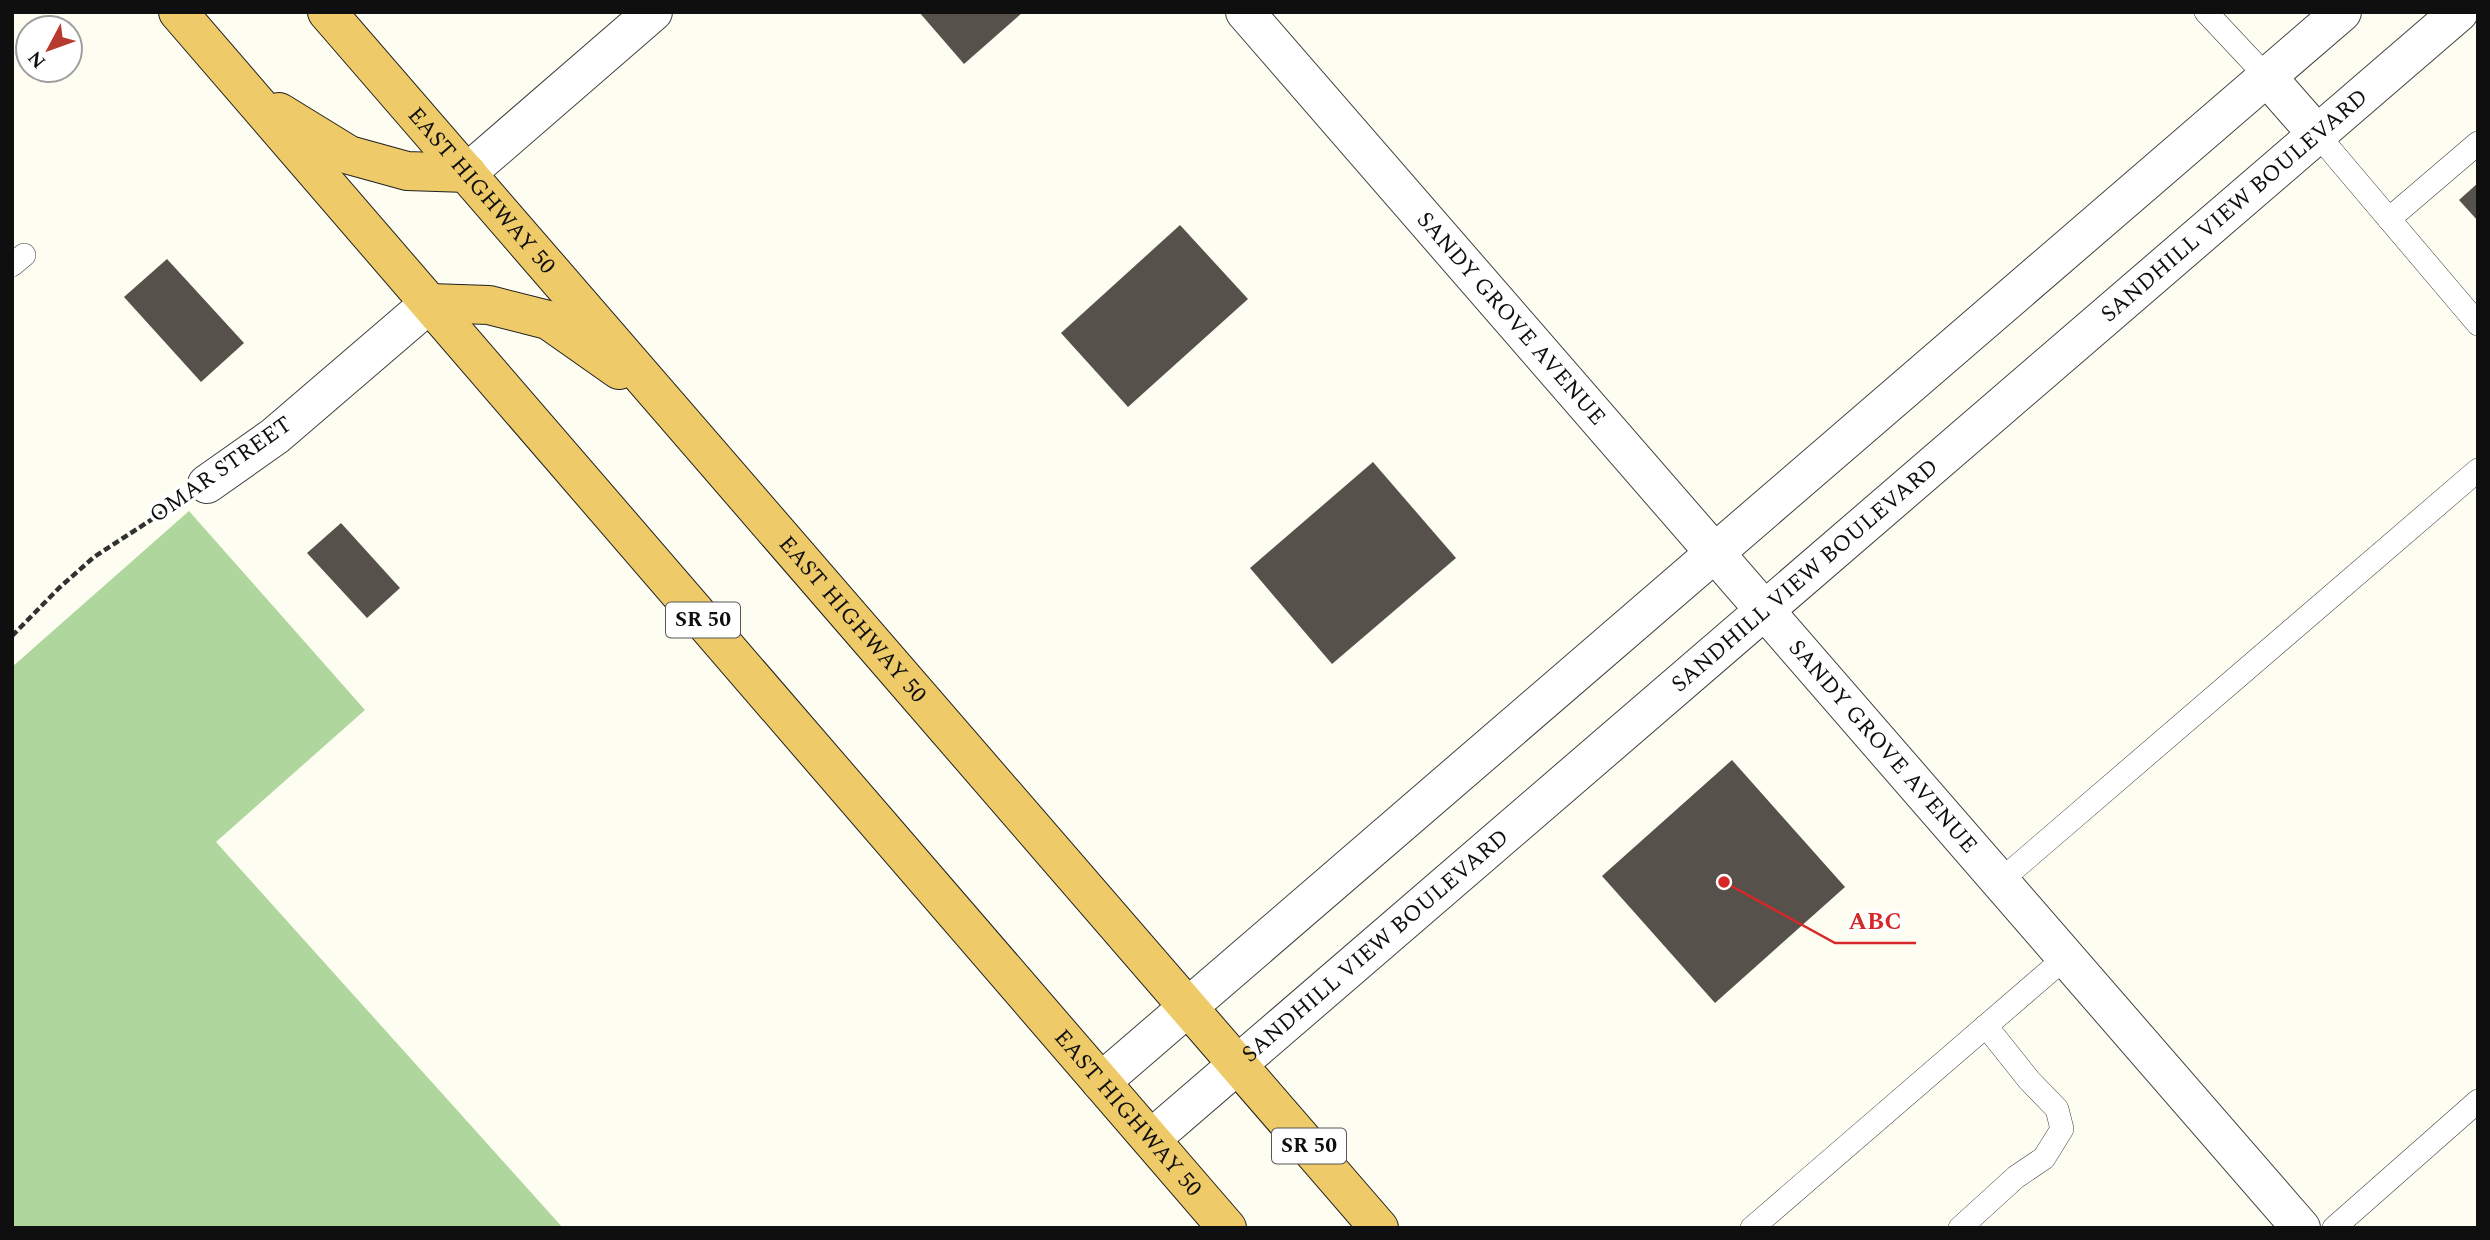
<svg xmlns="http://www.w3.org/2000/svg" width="2490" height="1240" font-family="Spectral,serif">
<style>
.forest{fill:#afd79d}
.building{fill:#57514c}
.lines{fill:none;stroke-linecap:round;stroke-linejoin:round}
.service-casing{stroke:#424242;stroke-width:24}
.minor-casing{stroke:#424242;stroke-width:40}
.tertiary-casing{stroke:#424242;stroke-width:40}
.trunk-casing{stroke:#202020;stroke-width:40}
.path{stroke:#313131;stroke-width:4.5;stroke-dasharray:7 3.5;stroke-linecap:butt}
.service{stroke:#fff;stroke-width:23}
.minor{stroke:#fff;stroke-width:38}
.tertiary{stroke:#fff;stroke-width:38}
.trunk{stroke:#eeca68;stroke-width:38}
.labels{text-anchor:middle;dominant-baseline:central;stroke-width:7;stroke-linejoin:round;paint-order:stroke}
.shield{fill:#fff;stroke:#575757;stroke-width:2}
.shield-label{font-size:21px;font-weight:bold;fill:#0f0f0f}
.street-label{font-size:23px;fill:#0f0f0f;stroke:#fff}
.leader{fill:none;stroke:#d62828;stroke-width:2.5}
.callout-dot{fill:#d62828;stroke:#fff;stroke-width:2.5}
.callout-label{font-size:24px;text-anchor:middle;font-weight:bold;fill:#d62828;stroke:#fff;stroke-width:7;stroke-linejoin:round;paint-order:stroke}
</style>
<rect width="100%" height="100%" fill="#fefdf1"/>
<path class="forest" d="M 189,511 L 365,710 L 216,842 L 563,1228 L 12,1228 L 12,667 Z"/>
<g class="building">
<path d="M 919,12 L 1023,12 L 964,64 Z"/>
<path d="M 2478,183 L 2478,221 L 2459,200 Z"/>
<path d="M 1180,225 L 1248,299 L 1128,407 L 1061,333 Z"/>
<path d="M 167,259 L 244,343 L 201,382 L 124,297 Z"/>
<path d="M 1373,462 L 1456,558 L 1332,664 L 1250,568 Z"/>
<path d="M 341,523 L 400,588 L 367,618 L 307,553 Z"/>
<path d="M 1732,760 L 1845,887 L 1715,1003 L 1602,876 Z"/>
</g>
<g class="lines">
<g class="service-casing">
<g id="service">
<path d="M 2206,12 L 2267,77"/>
<path d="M 2317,134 L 2478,324"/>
<path d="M 2389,219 L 2478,143"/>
<path d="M 12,265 L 24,255"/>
<path d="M 2000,881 L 2478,470"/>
<path d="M 1752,1228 L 2066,957"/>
<path d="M 1960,1228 L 2016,1177 L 2044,1158 L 2062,1129 L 2057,1109 L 2029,1080 L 1986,1026"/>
<path d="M 2334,1228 L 2478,1101"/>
</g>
</g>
<g class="minor-casing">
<g id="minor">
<path id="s1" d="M 1245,12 L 2301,1228"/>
<path d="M 2267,77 L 2317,134"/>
<path d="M 467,173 L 653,12"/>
<path d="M 207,484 L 275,436 L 430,303"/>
</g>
</g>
<g class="tertiary-casing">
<g id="tertiary">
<path d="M 1101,1082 L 2342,12"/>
<path id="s2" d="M 1151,1139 L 2459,12"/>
</g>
</g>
<g class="trunk-casing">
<g id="trunk">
<path id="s3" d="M 178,12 L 1227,1228"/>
<path id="s4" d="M 327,12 L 1379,1228"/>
<path d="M 279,112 L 349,155 L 407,171 L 467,173"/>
<path d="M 430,303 L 489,305 L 548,320 L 619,370"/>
</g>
</g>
<path class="path" d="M 12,636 L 59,588 L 94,557 L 177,503"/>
<use href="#service" class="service"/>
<use href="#minor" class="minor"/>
<use href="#tertiary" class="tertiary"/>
<use href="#trunk" class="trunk"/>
</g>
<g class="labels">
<g class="shield">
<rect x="666" y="602.5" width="74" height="35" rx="5"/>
<rect x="1272" y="1128.5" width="74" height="35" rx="5"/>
</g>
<g class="shield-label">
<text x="703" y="620">SR 50</text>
<text x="1309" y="1146">SR 50</text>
</g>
<g class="street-label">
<text stroke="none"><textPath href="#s4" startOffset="236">EAST HIGHWAY 50</textPath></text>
<text stroke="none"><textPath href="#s2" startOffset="1430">SANDHILL VIEW BOULEVARD</textPath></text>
<text stroke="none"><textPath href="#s1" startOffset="406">SANDY GROVE AVENUE</textPath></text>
<text transform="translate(221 470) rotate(-35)">OMAR STREET</text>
<text stroke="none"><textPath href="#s2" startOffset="863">SANDHILL VIEW BOULEVARD</textPath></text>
<text stroke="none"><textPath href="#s4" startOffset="803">EAST HIGHWAY 50</textPath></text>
<text stroke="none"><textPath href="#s1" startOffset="973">SANDY GROVE AVENUE</textPath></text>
<text stroke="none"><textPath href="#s2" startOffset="296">SANDHILL VIEW BOULEVARD</textPath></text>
<text stroke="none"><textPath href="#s3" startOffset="1454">EAST HIGHWAY 50</textPath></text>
</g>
</g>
<path class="leader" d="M1724 882L1835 943H1916"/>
<circle class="callout-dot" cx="1724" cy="882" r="7"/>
<g class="callout-label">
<text x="1875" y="929">ABC</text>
</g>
<rect width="2490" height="1240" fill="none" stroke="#0f0f0f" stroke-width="28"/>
<g transform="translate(49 49) rotate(229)"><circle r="33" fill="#ffffff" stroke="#9f9f9f" stroke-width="2"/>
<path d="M0-5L12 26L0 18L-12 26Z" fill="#b73a2f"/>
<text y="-10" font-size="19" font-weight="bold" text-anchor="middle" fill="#0f0f0f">N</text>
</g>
</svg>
